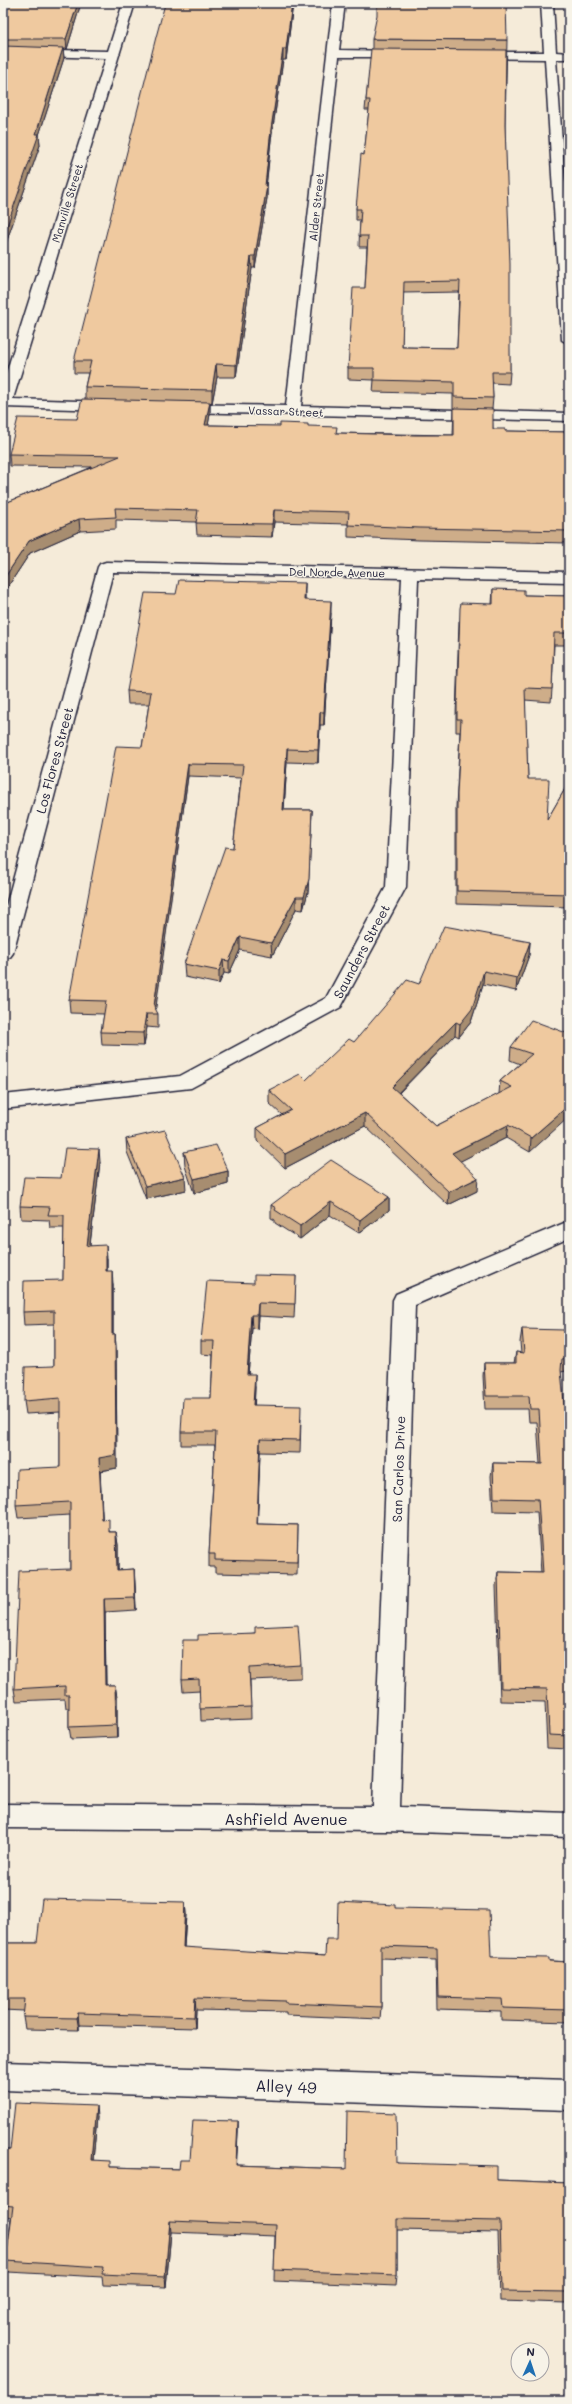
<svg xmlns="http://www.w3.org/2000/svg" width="572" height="2404" font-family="Mali,sans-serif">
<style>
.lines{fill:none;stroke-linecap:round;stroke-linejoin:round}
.minor-casing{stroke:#22223b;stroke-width:3}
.minor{fill:#f7f3e8;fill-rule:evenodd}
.wall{fill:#cead89;stroke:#22223b;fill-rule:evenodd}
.shaded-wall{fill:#a78d6f;stroke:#22223b}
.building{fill:#efc99f;stroke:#22223b;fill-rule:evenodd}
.labels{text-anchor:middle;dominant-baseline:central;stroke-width:3;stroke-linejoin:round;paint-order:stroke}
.far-street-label{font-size:11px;fill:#22223b;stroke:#f7f3e8}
.street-label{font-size:13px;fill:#22223b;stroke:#f7f3e8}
.near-street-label{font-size:16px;fill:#22223b;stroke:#f7f3e8}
</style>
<rect width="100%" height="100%" fill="#f5ebd9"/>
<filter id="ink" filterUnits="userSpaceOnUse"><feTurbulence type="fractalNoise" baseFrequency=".025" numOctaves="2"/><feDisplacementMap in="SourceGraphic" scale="8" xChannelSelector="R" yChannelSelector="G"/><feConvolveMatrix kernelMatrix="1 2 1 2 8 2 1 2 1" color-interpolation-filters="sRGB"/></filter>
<g filter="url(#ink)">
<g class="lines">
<g class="minor-casing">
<g id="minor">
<path d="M 123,3 L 135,3 L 13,399 L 110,402 L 117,406 L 110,410 L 3,407 L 3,383 L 106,58 L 3,55 L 3,49 L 108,51 Z"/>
<path d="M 333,3 L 345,3 L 339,50 L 400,51 L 406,54 L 400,57 L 339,57 L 301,406 L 569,413 L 569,421 L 180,412 L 173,408 L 180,404 L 286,406 Z"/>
<path d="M 541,3 L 553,3 L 556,52 L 569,53 L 569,59 L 556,59 L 569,239 L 569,344 L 562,340 L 545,59 L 476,58 L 470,55 L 476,52 L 544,52 Z"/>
<path d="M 106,562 L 569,572 L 569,582 L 418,579 L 406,887 L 341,1007 L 191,1088 L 3,1109 L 3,1095 L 180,1076 L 326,998 L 386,887 L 402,578 L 113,572 L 13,953 L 10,957 L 3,959 L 3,917 L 98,567 L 100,564 Z"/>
<path d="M 569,1221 L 569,1238 L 415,1305 L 400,1807 L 569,1813 L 569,1837 L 386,1831 L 3,1828 L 3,1804 L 373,1807 L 393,1300 L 396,1294 Z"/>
<path d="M 3,2062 L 569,2080 L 569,2110 L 3,2090 Z"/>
</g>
</g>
<use href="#minor" class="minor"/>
</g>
<g class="wall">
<path d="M 3,3 L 81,3 L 67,49 L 63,49 L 64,58 L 39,135 L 40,145 L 9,234 L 3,253 Z"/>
<path d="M 293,3 L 286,60 L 283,60 L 271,140 L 266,186 L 267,186 L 267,198 L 255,268 L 252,268 L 236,377 L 217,377 L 212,403 L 210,403 L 210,414 L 208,425 L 308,427 L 337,433 L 453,435 L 454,408 L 453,408 L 453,394 L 373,392 L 374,380 L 348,379 L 348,368 L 365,288 L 367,247 L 359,247 L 360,220 L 356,220 L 356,209 L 364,155 L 369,110 L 365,110 L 366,100 L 372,49 L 372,39 L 507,40 L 505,125 L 510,372 L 509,384 L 492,383 L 493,398 L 492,409 L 493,429 L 505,431 L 569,432 L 569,543 L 419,540 L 348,537 L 348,524 L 274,522 L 272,537 L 197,535 L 196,522 L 116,520 L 116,529 L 80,531 L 30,553 L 3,594 L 3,504 L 92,467 L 10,466 L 9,454 L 77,419 L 85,399 L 85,387 L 88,373 L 74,373 L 74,361 ZM 459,292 L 457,348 L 402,347 L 403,293 Z"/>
<path d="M 493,589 L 524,595 L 569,596 L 569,645 L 554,645 L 552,689 L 551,702 L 525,700 L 528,779 L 547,820 L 569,782 L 569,907 L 456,904 L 456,807 L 460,732 L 456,732 L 456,716 L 459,621 L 492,604 Z"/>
<path d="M 176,594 L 305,595 L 305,600 L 331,613 L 324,725 L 320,725 L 318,763 L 287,762 L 284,810 L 312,810 L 308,892 L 303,910 L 296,909 L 272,956 L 240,950 L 229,974 L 224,973 L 219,984 L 185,977 L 184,964 L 233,848 L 241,778 L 188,776 L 155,1010 L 158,1014 L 158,1028 L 147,1027 L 144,1046 L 102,1045 L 101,1032 L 104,1014 L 70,1013 L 69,1000 L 142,747 L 149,704 L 128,704 L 127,691 Z"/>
<path d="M 530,942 L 529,955 L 516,991 L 483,984 L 471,1022 L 459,1037 L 455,1035 L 399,1093 L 436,1126 L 499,1094 L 500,1081 L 520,1064 L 510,1060 L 511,1047 L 569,1034 L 530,1152 L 506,1138 L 460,1161 L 477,1191 L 448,1205 L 365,1126 L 285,1168 L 257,1141 L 257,1128 L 282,1115 L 269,1103 L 269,1090 L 306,1080 L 354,1042 L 419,984 Z"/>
<path d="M 126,1139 L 186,1190 L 146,1199 L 127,1152 Z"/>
<path d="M 184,1152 L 228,1171 L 228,1184 L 194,1193 L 185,1166 Z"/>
<path d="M 100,1162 L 90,1245 L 107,1258 L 107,1271 L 113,1284 L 113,1334 L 115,1334 L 116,1347 L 117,1468 L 100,1471 L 102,1520 L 110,1532 L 116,1532 L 118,1545 L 118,1570 L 134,1569 L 136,1610 L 105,1612 L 106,1685 L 115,1685 L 117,1697 L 117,1737 L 71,1739 L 69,1727 L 69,1708 L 66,1708 L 65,1699 L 16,1701 L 14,1689 L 70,1569 L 70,1515 L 18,1518 L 16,1505 L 60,1467 L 60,1412 L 26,1414 L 24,1401 L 54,1366 L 54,1324 L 24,1325 L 23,1312 L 63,1280 L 64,1228 L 50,1228 L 49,1220 L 21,1219 L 20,1206 L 61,1178 Z"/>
<path d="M 389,1197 L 389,1210 L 359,1233 L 330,1215 L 300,1239 L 275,1223 L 275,1220 L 271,1218 L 271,1205 Z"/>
<path d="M 296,1276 L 294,1318 L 258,1316 L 257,1329 L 252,1328 L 248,1374 L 255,1387 L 254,1405 L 301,1419 L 300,1453 L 260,1452 L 257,1524 L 298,1525 L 297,1575 L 215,1573 L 215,1567 L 209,1567 L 209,1554 L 215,1445 L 181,1445 L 181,1432 L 211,1398 L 213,1355 L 201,1354 L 201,1341 L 254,1283 Z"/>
<path d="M 522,1329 L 568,1358 L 566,1371 L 561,1372 L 567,1433 L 569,1433 L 569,1749 L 547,1748 L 545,1702 L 500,1701 L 496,1585 L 498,1572 L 541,1573 L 537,1512 L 493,1511 L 491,1476 L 493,1463 L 540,1464 L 537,1422 L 529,1422 L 528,1409 L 485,1409 L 483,1376 L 484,1363 L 514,1363 L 516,1352 L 521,1353 L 520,1342 Z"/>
<path d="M 255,1633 L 301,1665 L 301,1678 L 250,1680 L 251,1719 L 201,1721 L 200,1691 L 183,1692 L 182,1680 L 198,1640 Z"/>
<path d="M 185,1902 L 186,1914 L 184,1948 L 325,1956 L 337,1939 L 395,1908 L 491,1957 L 569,1962 L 569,2022 L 501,2020 L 501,2011 L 437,2009 L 436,1960 L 381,1958 L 381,2007 L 380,2019 L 286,2015 L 286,2012 L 196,2010 L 195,2028 L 79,2025 L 79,2030 L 25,2029 L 23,2017 L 24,2011 L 3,2010 L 3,1943 L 37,1943 Z"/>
<path d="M 97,2117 L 93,2160 L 111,2167 L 179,2169 L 238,2121 L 238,2132 L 236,2165 L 346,2169 L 397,2163 L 497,2180 L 569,2183 L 569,2298 L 568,2298 L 567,2303 L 500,2301 L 498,2232 L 397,2230 L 397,2275 L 396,2286 L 274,2281 L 275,2236 L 171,2232 L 166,2287 L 103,2285 L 102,2277 L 8,2272 L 6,2261 L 11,2217 L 3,2216 L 3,2150 L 10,2150 Z"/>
</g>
<g class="shaded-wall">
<path d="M 78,3 L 81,3 L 67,49 L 66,39 Z"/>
<path d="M 292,3 L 293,3 L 286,60 L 286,49 Z"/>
<path d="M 63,48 L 64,58 L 39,135 L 40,145 L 9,234 L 3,253 L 3,239 L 36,134 Z"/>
<path d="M 283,49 L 283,60 L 271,140 L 265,198 L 265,186 L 271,129 Z"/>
<path d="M 267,186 L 267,198 L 255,268 L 255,256 Z"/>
<path d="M 251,256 L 252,268 L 236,377 L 236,365 Z"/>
<path d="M 216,364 L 217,377 L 212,403 L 212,390 Z"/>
<path d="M 210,402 L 210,414 L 206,437 L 205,425 Z"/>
<path d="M 274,510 L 274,522 L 272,537 L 272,524 Z"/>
<path d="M 79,519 L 80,531 L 30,553 L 3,594 L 3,580 L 29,541 Z"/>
<path d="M 305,583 L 305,595 L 304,613 L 304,600 Z"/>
<path d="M 331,601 L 331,613 L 324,725 L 324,712 Z"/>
<path d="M 320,712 L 320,725 L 318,763 L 318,750 Z"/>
<path d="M 287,749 L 287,762 L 283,822 L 283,810 Z"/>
<path d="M 188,764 L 188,776 L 155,1014 L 154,1006 Z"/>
<path d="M 312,810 L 308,892 L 303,910 L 304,897 Z"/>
<path d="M 296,897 L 296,909 L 272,956 L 271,943 Z"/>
<path d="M 240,937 L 240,950 L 229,974 L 229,961 Z"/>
<path d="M 530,942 L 529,955 L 516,991 L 517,978 Z"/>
<path d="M 223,960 L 224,973 L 219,984 L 219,971 Z"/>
<path d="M 484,971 L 483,984 L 471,1022 L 459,1037 L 460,1024 Z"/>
<path d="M 146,1014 L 147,1027 L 144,1046 L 143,1033 Z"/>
<path d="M 456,1022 L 455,1035 L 391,1100 L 392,1087 Z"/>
<path d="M 569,1105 L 569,1117 L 530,1152 L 531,1138 Z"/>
<path d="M 365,1113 L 365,1126 L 285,1168 L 285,1154 Z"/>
<path d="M 508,1125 L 506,1138 L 451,1166 L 452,1153 Z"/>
<path d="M 99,1149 L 100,1162 L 88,1259 L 87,1246 Z"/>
<path d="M 228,1171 L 228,1184 L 194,1193 L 194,1179 Z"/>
<path d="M 185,1177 L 186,1190 L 146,1199 L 145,1186 Z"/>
<path d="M 478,1178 L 477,1191 L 448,1205 L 449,1192 Z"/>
<path d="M 389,1197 L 389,1210 L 359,1233 L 360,1220 Z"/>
<path d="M 331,1202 L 330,1215 L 300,1239 L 300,1226 Z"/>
<path d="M 106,1245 L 107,1258 L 107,1284 L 106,1271 Z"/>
<path d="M 112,1271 L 113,1284 L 113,1347 L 112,1334 Z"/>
<path d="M 258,1303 L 258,1316 L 257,1329 L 257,1315 Z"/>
<path d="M 251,1315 L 252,1328 L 247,1387 L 247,1374 Z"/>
<path d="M 115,1334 L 116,1347 L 117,1468 L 100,1471 L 103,1533 L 102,1520 L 99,1458 Z"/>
<path d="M 255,1374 L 255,1387 L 254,1418 L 253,1405 Z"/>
<path d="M 260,1439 L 260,1452 L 257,1537 L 257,1524 Z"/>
<path d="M 116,1532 L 118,1545 L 118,1583 L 117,1570 Z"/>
<path d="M 134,1569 L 135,1582 L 136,1610 L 135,1598 Z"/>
<path d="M 104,1599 L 105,1612 L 106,1697 L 105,1685 Z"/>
<path d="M 115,1685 L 117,1697 L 117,1737 L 116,1725 Z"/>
<path d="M 185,1902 L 186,1914 L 183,1959 L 183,1947 Z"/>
<path d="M 195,1998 L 196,2010 L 195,2028 L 194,2017 Z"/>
<path d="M 78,2013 L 79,2025 L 79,2030 L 77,2018 Z"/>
<path d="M 96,2106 L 97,2117 L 92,2171 L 91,2160 Z"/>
<path d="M 238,2121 L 238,2132 L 236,2176 L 236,2165 Z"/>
<path d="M 170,2221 L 171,2232 L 166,2287 L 165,2277 Z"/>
</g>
<g class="building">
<path d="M 3,3 L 78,3 L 66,39 L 3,39 Z"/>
<path d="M 173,3 L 292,3 L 286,49 L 283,49 L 271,129 L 265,186 L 267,186 L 255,256 L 251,256 L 236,365 L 216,364 L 212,390 L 85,387 L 91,361 L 74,361 L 156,37 L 165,4 L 172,5 Z"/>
<path d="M 377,3 L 506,3 L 507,40 L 372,39 L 377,15 Z"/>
<path d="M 3,46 L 63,48 L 36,134 L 39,134 L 8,223 L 3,239 Z"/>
<path d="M 371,49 L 506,50 L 505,125 L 510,264 L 510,372 L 492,372 L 493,398 L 454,397 L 454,382 L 374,380 L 374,368 L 348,368 L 353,288 L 365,288 L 368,236 L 359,236 L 361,209 L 356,209 L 361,154 L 364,155 L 370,100 L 366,100 ZM 460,281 L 457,348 L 402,347 L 404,282 Z"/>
<path d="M 82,399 L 210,402 L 205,425 L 280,426 L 280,423 L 308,424 L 308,426 L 337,427 L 336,433 L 415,435 L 454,435 L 454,408 L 493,409 L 493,429 L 505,429 L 505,431 L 569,432 L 569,531 L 420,528 L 348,525 L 349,512 L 274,510 L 272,524 L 196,523 L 198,510 L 115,508 L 116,517 L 79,519 L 29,541 L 3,580 L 3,504 L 120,456 L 9,454 L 18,418 L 77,419 Z"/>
<path d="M 179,580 L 305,583 L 304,600 L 331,601 L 324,712 L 320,712 L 318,750 L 287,749 L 283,810 L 312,810 L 309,879 L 304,897 L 296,897 L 271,943 L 240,937 L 229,961 L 223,960 L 219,971 L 184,964 L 225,847 L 233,848 L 243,765 L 188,764 L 154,1006 L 158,1014 L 146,1014 L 143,1033 L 101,1032 L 106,1001 L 69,1000 L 116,746 L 142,747 L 151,692 L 127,691 L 145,593 L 176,594 Z"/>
<path d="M 493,589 L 524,590 L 524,595 L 569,596 L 569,633 L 554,633 L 552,689 L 525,688 L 528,779 L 549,779 L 547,820 L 569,782 L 569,894 L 457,891 L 457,794 L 461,719 L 457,719 L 457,704 L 460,608 L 461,603 L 493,604 Z"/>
<path d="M 444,926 L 530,942 L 517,978 L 484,971 L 472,1009 L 460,1024 L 456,1022 L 392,1087 L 436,1126 L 512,1087 L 500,1081 L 532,1054 L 511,1047 L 531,1020 L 569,1034 L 569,1105 L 531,1138 L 508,1125 L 452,1153 L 478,1178 L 449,1192 L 365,1113 L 285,1154 L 257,1128 L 291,1110 L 269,1090 L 300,1074 L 306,1080 L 349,1039 L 354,1042 L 407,980 L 419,984 Z"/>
<path d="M 165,1130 L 185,1177 L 145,1186 L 126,1139 Z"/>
<path d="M 216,1145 L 228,1171 L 194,1179 L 184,1152 Z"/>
<path d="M 65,1148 L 99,1149 L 87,1246 L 106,1245 L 106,1271 L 112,1271 L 112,1334 L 115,1334 L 116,1455 L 99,1458 L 102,1520 L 109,1519 L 109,1532 L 116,1532 L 117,1570 L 134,1569 L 135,1598 L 104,1599 L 105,1685 L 115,1685 L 116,1725 L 69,1727 L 69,1695 L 65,1695 L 65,1686 L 14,1689 L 19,1571 L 70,1569 L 70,1502 L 16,1505 L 17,1469 L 60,1467 L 60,1398 L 24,1401 L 25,1367 L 54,1366 L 54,1311 L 23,1312 L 24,1281 L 63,1280 L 64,1215 L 48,1215 L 50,1207 L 20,1206 L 24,1177 L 61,1178 Z"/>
<path d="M 331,1160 L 389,1197 L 360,1220 L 331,1202 L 300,1226 L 275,1210 L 276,1208 L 271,1205 Z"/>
<path d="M 254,1275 L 296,1276 L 295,1304 L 258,1303 L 257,1315 L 251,1315 L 247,1374 L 255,1374 L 253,1405 L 301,1406 L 300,1440 L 260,1439 L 257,1524 L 298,1525 L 297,1562 L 215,1560 L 215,1554 L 209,1554 L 216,1432 L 181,1432 L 183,1398 L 211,1398 L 214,1341 L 201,1341 L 207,1281 L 254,1283 Z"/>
<path d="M 522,1329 L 565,1330 L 568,1358 L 562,1359 L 561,1370 L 567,1433 L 569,1433 L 569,1736 L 549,1735 L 547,1689 L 501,1688 L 498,1572 L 543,1573 L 538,1499 L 494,1498 L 493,1463 L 542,1464 L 539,1409 L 530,1409 L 529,1396 L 486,1396 L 484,1363 L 516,1363 L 516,1352 L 524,1353 Z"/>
<path d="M 298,1625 L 301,1665 L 249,1668 L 251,1707 L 200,1709 L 199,1679 L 182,1680 L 183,1640 L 198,1640 L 198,1635 L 255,1633 L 255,1627 Z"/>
<path d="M 42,1899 L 185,1902 L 183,1947 L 325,1956 L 326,1939 L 337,1939 L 338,1902 L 395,1905 L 395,1908 L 489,1910 L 491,1957 L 549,1958 L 549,1961 L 569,1962 L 569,2010 L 503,2008 L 502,1999 L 438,1997 L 437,1948 L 381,1946 L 381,2007 L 286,2003 L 286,2001 L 195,1998 L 194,2017 L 78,2013 L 77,2018 L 23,2017 L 25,1999 L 3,1999 L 3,1943 L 37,1943 Z"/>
<path d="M 15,2103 L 96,2106 L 91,2160 L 110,2161 L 110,2167 L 179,2169 L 180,2160 L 190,2160 L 193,2120 L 238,2121 L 236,2165 L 346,2169 L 347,2111 L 396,2113 L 397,2163 L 497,2166 L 497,2180 L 569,2183 L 569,2292 L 502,2291 L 500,2221 L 397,2219 L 397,2275 L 274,2270 L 276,2225 L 170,2221 L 165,2277 L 102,2274 L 103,2267 L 6,2261 L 13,2206 L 3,2205 L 3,2150 L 10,2150 Z"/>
</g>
</g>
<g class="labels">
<g class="far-street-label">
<text transform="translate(67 203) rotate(-73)">Manville Street</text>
<text transform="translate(316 207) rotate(-84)">Alder Street</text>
<text transform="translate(286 411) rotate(2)">Vassar Street</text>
<text transform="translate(337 572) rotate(1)">Del Norde Avenue</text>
</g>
<g class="street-label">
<text transform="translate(54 760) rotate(-75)">Los Flores Street</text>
<text transform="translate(361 951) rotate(-62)">Saunders Street</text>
<text transform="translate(398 1469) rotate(-88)">San Carlos Drive</text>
</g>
<g class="near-street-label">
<text x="286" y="1818">Ashfield Avenue</text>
<text transform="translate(286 2086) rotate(2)">Alley 49</text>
</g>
</g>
<rect width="572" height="2404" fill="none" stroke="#f7f3e8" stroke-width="16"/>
<rect x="8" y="8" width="556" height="2388" fill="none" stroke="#22223b" stroke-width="1.5" filter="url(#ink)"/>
<g transform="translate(530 2362) rotate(3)"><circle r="19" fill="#f7f3e8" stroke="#a29fa3"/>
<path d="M0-3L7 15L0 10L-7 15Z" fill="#1f6fb2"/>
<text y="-6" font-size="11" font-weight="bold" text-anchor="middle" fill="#22223b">N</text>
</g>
</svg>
